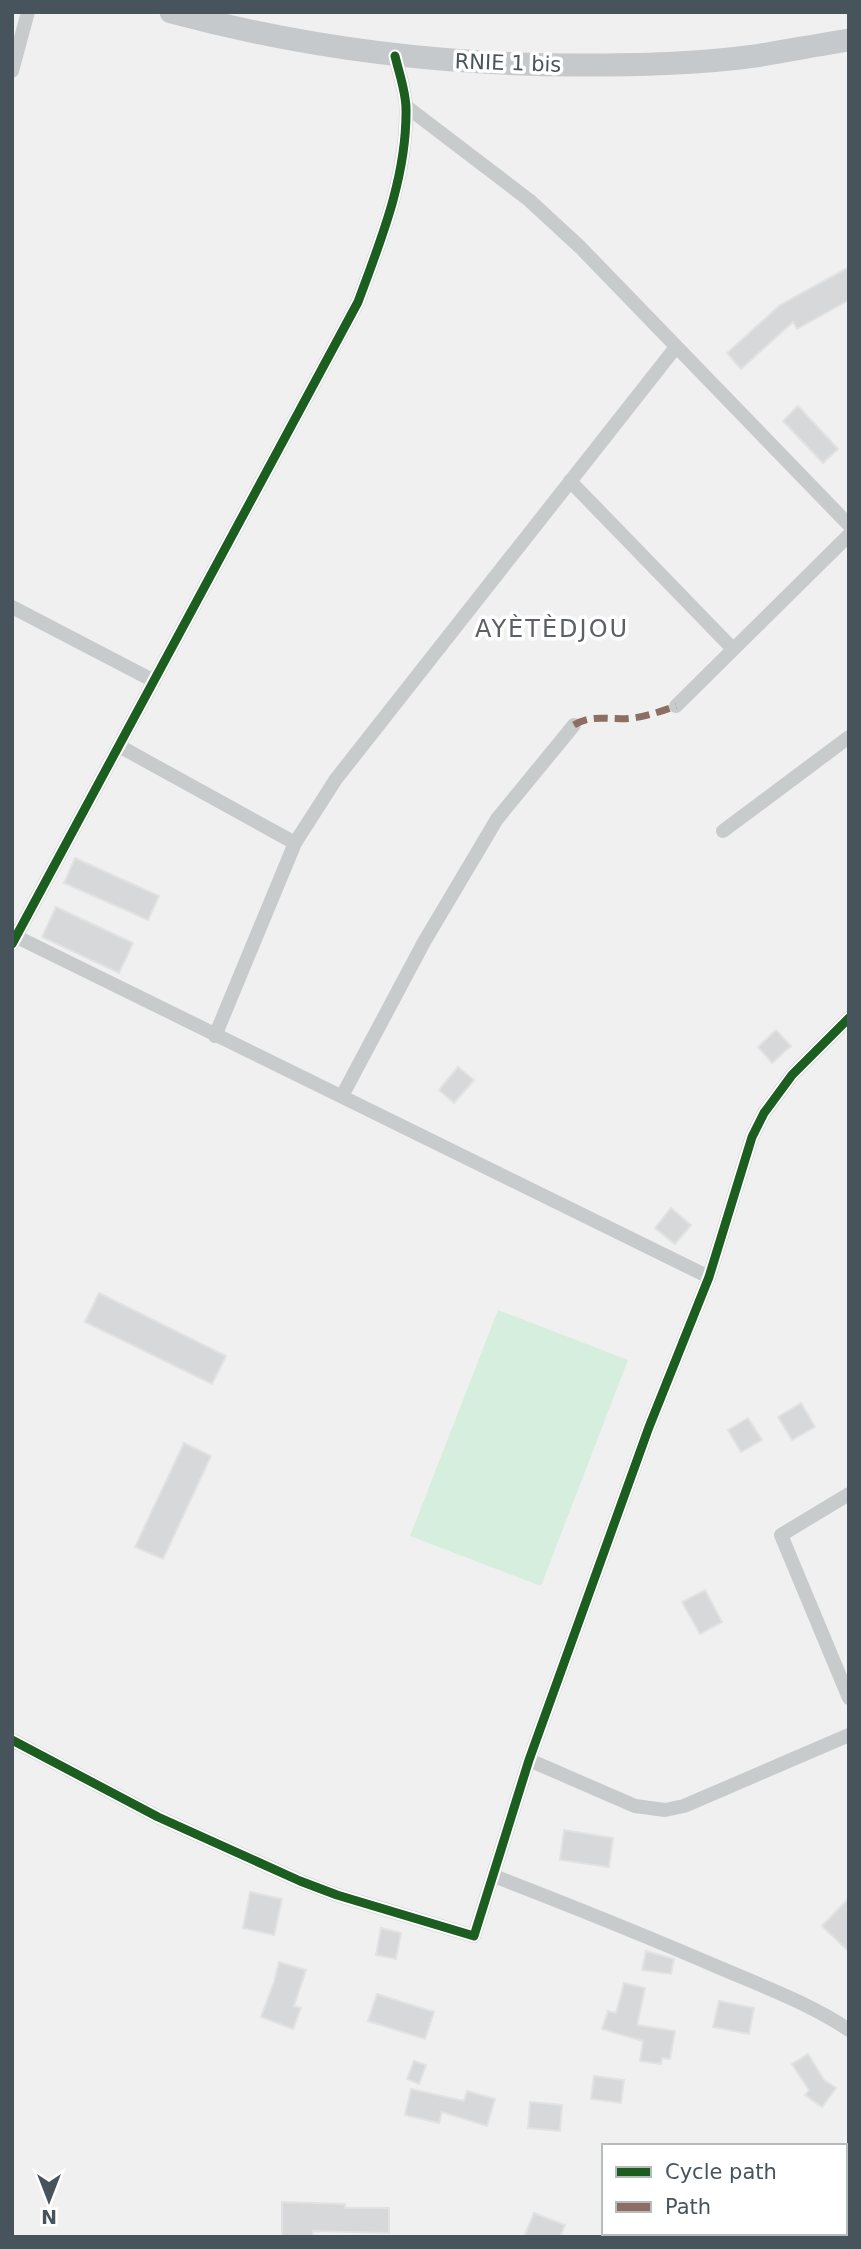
<svg xmlns="http://www.w3.org/2000/svg" width="861" height="2249" font-family="'DejaVu Sans',sans-serif">
<style>
.green{fill:#d6eede}
.building{fill:#d7d8d9;stroke:#e2e2e3;stroke-width:2}
.lines{fill:none;stroke-linecap:round;stroke-linejoin:round}
.minor{stroke:#c8cbcc;stroke-width:14}
.primary{stroke:#c6c9cb;stroke-width:23}
.quiet{stroke:#8d6e63;stroke-width:7;stroke-dasharray:14 7;stroke-linecap:butt}
.cycleway-casing{stroke:#fff;stroke-width:13}
.cycleway{stroke:#1b5e20;stroke-width:9}
.labels{text-anchor:middle;dominant-baseline:central;stroke-width:7;stroke-linejoin:round;paint-order:stroke}
.street-label{font-size:21px;fill:#48545c;stroke:#fff}
.quarter-label{font-size:24px;letter-spacing:2px;fill:#5c6064;stroke:#fff}
</style>
<rect width="100%" height="100%" fill="#f1f0f0"/>
<path class="green" d="M 498,1310 L 628,1360 L 541,1586 L 410,1536 Z"/>
<g class="building">
<path d="M 849,267 L 849,300 L 797,329 L 793,322 L 741,369 L 727,353 L 780,305 Z"/>
<path d="M 798,406 L 838,449 L 823,463 L 783,421 Z"/>
<path d="M 75,858 L 159,896 L 148,920 L 64,883 Z"/>
<path d="M 56,907 L 133,943 L 119,973 L 42,937 Z"/>
<path d="M 776,1030 L 791,1046 L 772,1063 L 758,1047 Z"/>
<path d="M 458,1067 L 474,1080 L 454,1103 L 439,1090 Z"/>
<path d="M 671,1208 L 691,1225 L 675,1244 L 655,1228 Z"/>
<path d="M 99,1293 L 226,1356 L 212,1384 L 85,1322 Z"/>
<path d="M 801,1403 L 815,1427 L 792,1440 L 778,1417 Z"/>
<path d="M 748,1418 L 762,1440 L 741,1452 L 728,1430 Z"/>
<path d="M 184,1443 L 211,1456 L 163,1559 L 135,1547 Z"/>
<path d="M 705,1590 L 722,1622 L 700,1634 L 682,1602 Z"/>
<path d="M 564,1830 L 613,1838 L 609,1867 L 560,1860 Z"/>
<path d="M 250,1892 L 282,1899 L 274,1935 L 243,1928 Z"/>
<path d="M 849,1898 L 849,1952 L 822,1926 Z"/>
<path d="M 381,1928 L 401,1933 L 396,1959 L 376,1955 Z"/>
<path d="M 646,1951 L 674,1959 L 671,1974 L 642,1970 Z"/>
<path d="M 279,1962 L 306,1970 L 294,2006 L 301,2008 L 293,2029 L 261,2017 L 274,1982 Z"/>
<path d="M 624,1983 L 645,1988 L 637,2025 L 675,2031 L 670,2059 L 662,2058 L 661,2064 L 640,2061 L 643,2041 L 602,2029 L 608,2011 L 616,2013 Z"/>
<path d="M 377,1994 L 434,2012 L 425,2039 L 368,2021 Z"/>
<path d="M 719,2001 L 754,2008 L 749,2034 L 713,2027 Z"/>
<path d="M 808,2054 L 824,2080 L 836,2088 L 822,2107 L 805,2095 L 809,2090 L 792,2064 Z"/>
<path d="M 414,2061 L 426,2065 L 419,2084 L 407,2079 Z"/>
<path d="M 594,2076 L 624,2080 L 621,2103 L 591,2099 Z"/>
<path d="M 411,2089 L 464,2101 L 467,2091 L 495,2099 L 487,2126 L 442,2112 L 439,2123 L 405,2115 Z"/>
<path d="M 530,2102 L 562,2105 L 560,2131 L 528,2128 Z"/>
<path d="M 282,2202 L 345,2204 L 345,2208 L 389,2208 L 389,2233 L 313,2231 L 313,2237 L 282,2237 Z"/>
<path d="M 534,2213 L 565,2225 L 560,2237 L 524,2237 Z"/>
</g>
<g class="lines">
<g class="minor">
<path d="M 12,71 L 28,12"/>
<path d="M 407,107 L 529,200 L 580,247 L 849,525"/>
<path d="M 570,481 L 733,649"/>
<path d="M 12,607 L 154,681"/>
<path d="M 676,706 L 849,535"/>
<path d="M 119,746 L 295,843"/>
<path d="M 723,831 L 849,737"/>
<path d="M 17,937 L 709,1277"/>
<path d="M 12,944 L 358,302 C 381,240 407,176 406,109 C 406,92 399,73 395,56"/>
<path d="M 215,1036 L 295,843 L 336,779 L 676,347"/>
<path d="M 342,1096 L 424,942 L 497,819 L 574,725"/>
<path d="M 849,1494 L 781,1535 L 849,1698"/>
<path d="M 12,1740 L 158,1817 L 300,1881 L 337,1895 L 474,1936 L 529,1760 L 649,1427 L 709,1277 L 752,1137 L 764,1113 L 792,1075 L 849,1018"/>
<path d="M 529,1760 L 635,1806 L 665,1810 L 684,1806 L 849,1735"/>
<path d="M 494,1876 C 569,1905 644,1935 718,1967 C 762,1986 809,2003 849,2030"/>
</g>
<path class="primary" d="M 171,12 C 305,48 441,65 580,65 C 638,65 697,64 755,56 C 786,51 817,45 849,40"/>
<path class="quiet" d="M 574,725 C 593,713 612,721 633,718 C 648,716 662,711 676,706"/>
<g class="cycleway-casing">
<g id="cycleway">
<path d="M 12,944 L 358,302 C 381,240 407,176 406,109 C 406,92 399,73 395,56"/>
<path d="M 12,1740 L 158,1817 L 300,1881 L 337,1895 L 474,1936 L 529,1760 L 649,1427 L 709,1277 L 752,1137 L 764,1113 L 792,1075 L 849,1018"/>
</g>
</g>
<use href="#cycleway" class="cycleway"/>
</g>
<g class="labels">
<g class="street-label">
<text transform="translate(508 63) rotate(2)">RNIE 1 bis</text>
</g>
<g class="quarter-label">
<text x="552" y="629">AYÈTÈDJOU</text>
</g>
</g>
<rect width="861" height="2249" fill="none" stroke="#48545c" stroke-width="28"/>
<rect x="602" y="2144" width="245" height="91" fill="#ffffff" stroke="#b6bbbe" stroke-width="2"/>
<rect x="616" y="2167" width="35" height="10" fill="#1b5e20" stroke="#b6bbbe" stroke-width="2"/>
<text x="665" y="2179" font-size="21" fill="#48545c">Cycle path</text>
<rect x="616" y="2202" width="35" height="10" fill="#8d6e63" stroke="#b6bbbe" stroke-width="2"/>
<text x="665" y="2214" font-size="21" fill="#48545c">Path</text>
<g transform="translate(49 2200) rotate(180)" stroke="#ffffff" stroke-width="5" paint-order="stroke">
<path d="M0-5L12 26L0 18L-12 26Z" fill="#48545c"/>
<text y="-10" font-size="19" font-weight="bold" text-anchor="middle" fill="#48545c">N</text>
</g>
</svg>
